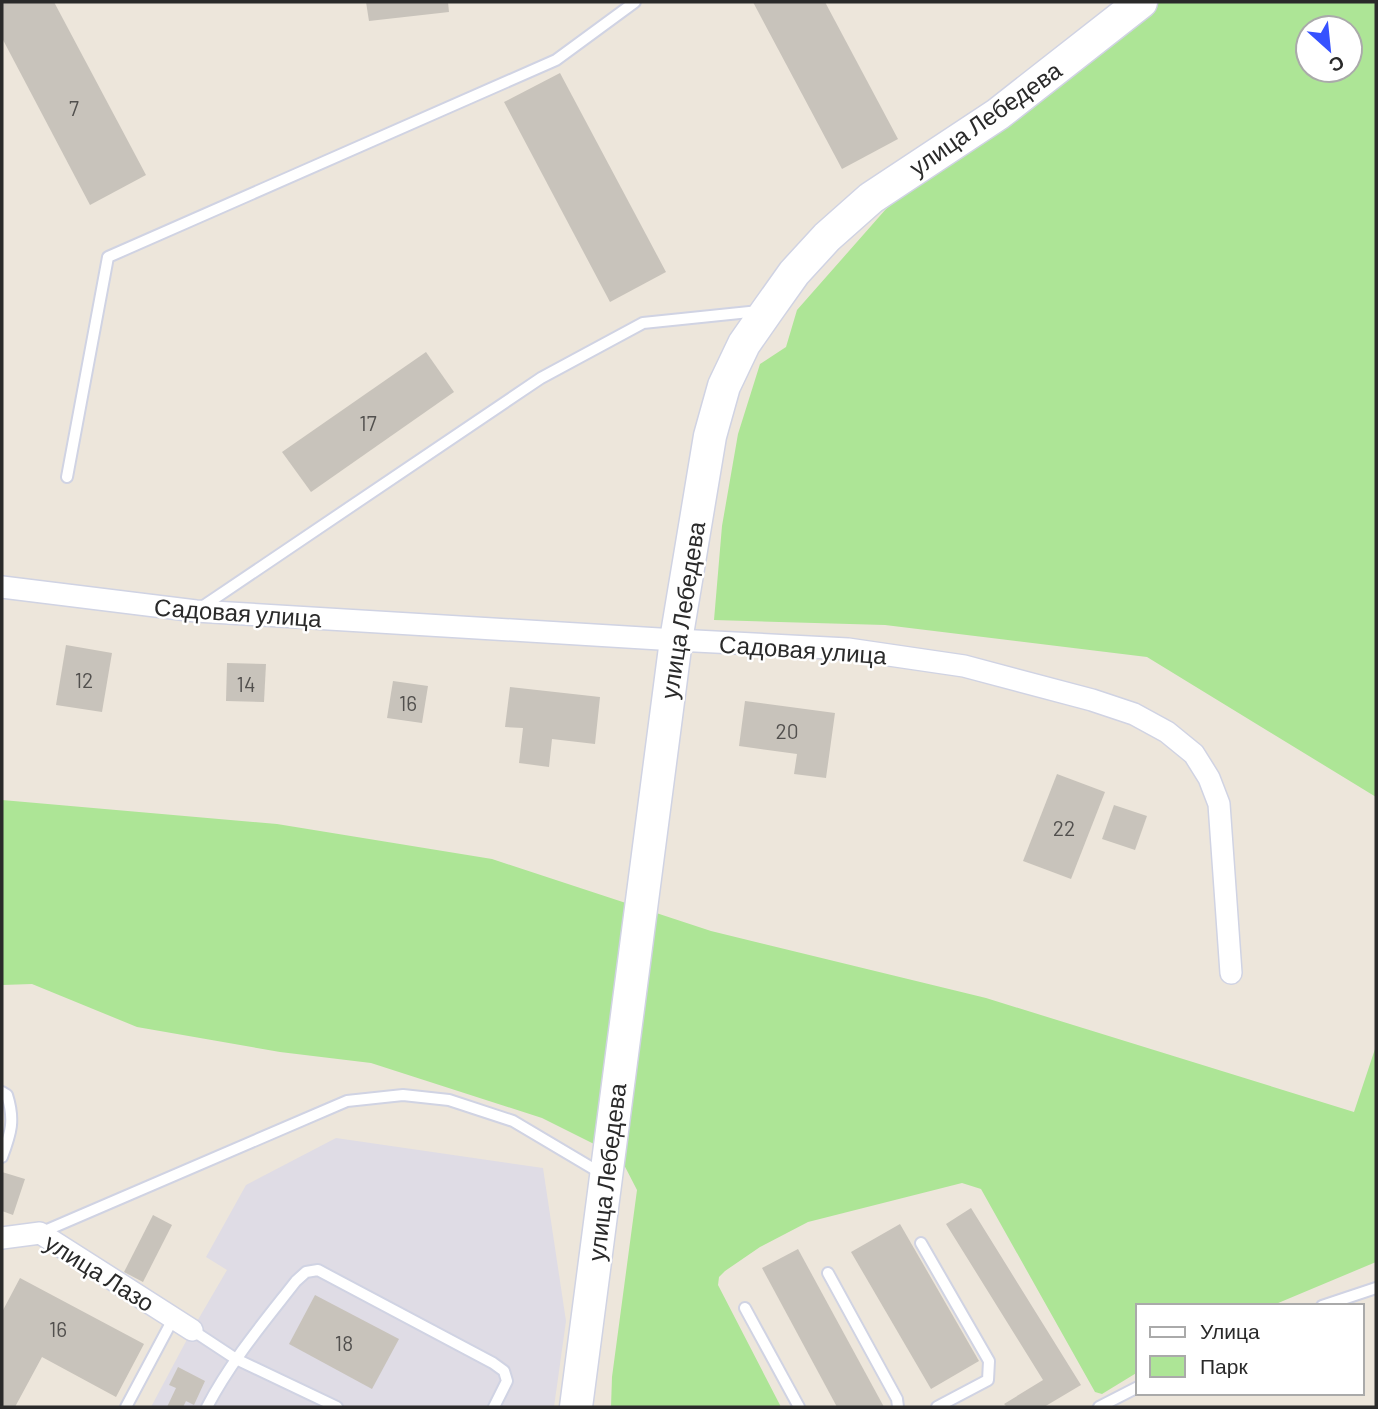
<svg xmlns="http://www.w3.org/2000/svg" width="1378" height="1409" font-family="Barlow,sans-serif">
<style>
.industrial{fill:#dfdce5}
.green{fill:#ade596;fill-rule:evenodd}
.building{fill:#c8c3bb}
.lines{fill:none;stroke-linecap:round;stroke-linejoin:round}
.lane-casing{stroke:#d0d3e3;stroke-width:14}
.street-casing{stroke:#d0d3e3;stroke-width:24}
.secondary-casing{stroke:#d0d3e3;stroke-width:35}
.lane{stroke:#fff;stroke-width:10}
.street{stroke:#fff;stroke-width:21}
.secondary{stroke:#fff;stroke-width:32}
.labels{text-anchor:middle;dominant-baseline:central;stroke-width:5;stroke-linejoin:round;paint-order:stroke}
.number-label{font-size:21px;fill:#52504e}
.street-label{font-size:24px;fill:#2a2a2a;stroke:#fff}
</style>
<rect width="100%" height="100%" fill="#ede6db"/>
<path class="industrial" d="M 336,1138 L 543,1168 L 566,1321 L 554,1407 L 151,1407 L 192,1330 L 227,1270 L 206,1257 L 246,1185 Z"/>
<g class="green">
<path d="M 1151,2 L 1376,2 L 1376,797 L 1147,657 L 885,625 L 714,620 L 722,526 L 738,434 L 760,364 L 786,347 L 797,310 L 886,209 L 1055,79 ZM 1308,28 L 1350,28 L 1350,70 L 1308,70 Z"/>
<path d="M 2,800 L 277,824 L 492,859 L 711,931 L 986,998 L 1354,1112 L 1376,1046 L 1376,1262 L 1271,1306 L 1138,1306 L 1138,1372 L 1102,1394 L 1095,1392 L 981,1189 L 962,1183 L 808,1222 L 760,1247 L 725,1271 L 719,1277 L 718,1285 L 781,1407 L 611,1407 L 612,1377 L 637,1190 L 620,1157 L 542,1118 L 371,1063 L 280,1052 L 137,1027 L 32,984 L 2,985 Z"/>
</g>
<g class="building">
<path d="M 2,2 L 54,2 L 146,175 L 90,205 L 2,38 Z"/>
<path d="M 366,2 L 448,2 L 449,12 L 369,21 Z"/>
<path d="M 753,2 L 825,2 L 898,139 L 842,169 Z"/>
<path d="M 560,73 L 666,272 L 610,302 L 504,102 Z"/>
<path d="M 426,352 L 454,392 L 311,492 L 282,452 Z"/>
<path d="M 66,645 L 112,653 L 102,712 L 56,705 Z"/>
<path d="M 227,663 L 266,664 L 264,702 L 226,701 Z"/>
<path d="M 393,681 L 428,686 L 422,723 L 387,718 Z"/>
<path d="M 510,687 L 600,697 L 595,744 L 552,739 L 549,767 L 519,763 L 523,728 L 505,727 Z"/>
<path d="M 745,701 L 835,713 L 826,778 L 794,774 L 797,754 L 739,746 Z"/>
<path d="M 1057,774 L 1105,792 L 1071,879 L 1023,861 Z"/>
<path d="M 1114,805 L 1147,816 L 1135,850 L 1102,839 Z"/>
<path d="M 2,1172 L 25,1179 L 13,1215 L 2,1211 Z"/>
<path d="M 971,1208 L 1081,1385 L 1044,1407 L 1007,1407 L 1004,1404 L 1043,1380 L 946,1224 Z"/>
<path d="M 153,1215 L 172,1225 L 143,1282 L 124,1272 Z"/>
<path d="M 900,1224 L 979,1361 L 931,1389 L 851,1252 Z"/>
<path d="M 798,1249 L 884,1407 L 837,1407 L 762,1268 Z"/>
<path d="M 20,1278 L 144,1344 L 116,1397 L 42,1357 L 15,1407 L 2,1407 L 2,1312 Z"/>
<path d="M 315,1295 L 399,1339 L 372,1389 L 289,1344 Z"/>
<path d="M 178,1367 L 205,1381 L 194,1405 L 186,1401 L 183,1407 L 167,1407 L 176,1388 L 169,1385 Z"/>
</g>
<g class="lines">
<g class="lane-casing">
<g id="lane">
<path d="M 67,477 L 108,257 L 556,60 L 635,2"/>
<path d="M 199,609 L 541,378 L 643,323 L 759,311"/>
<path d="M 2,1092 L 7,1095 C 15,1120 11,1133 2,1157"/>
<path d="M 40,1233 L 347,1101 L 403,1095 L 449,1100 L 513,1121 L 604,1175"/>
<path d="M 921,1243 L 989,1361 L 988,1380 L 937,1407"/>
<path d="M 828,1273 L 897,1399 L 898,1407"/>
<path d="M 1322,1306 L 1376,1288"/>
<path d="M 745,1308 L 799,1407"/>
<path d="M 192,1330 L 236,1359 L 337,1407"/>
<path d="M 126,1407 L 173,1319"/>
<path d="M 207,1407 C 231,1361 264,1322 296,1281 L 306,1272 L 318,1270 L 493,1363 L 504,1371 L 507,1381 L 494,1407"/>
<path d="M 1099,1407 L 1138,1387"/>
</g>
</g>
<g class="street-casing">
<g id="street">
<path d="M 2,587 L 196,611 L 676,640 L 848,649 L 964,666 L 1092,700 L 1134,714 L 1167,732 L 1194,754 L 1209,778 L 1219,804 L 1231,973"/>
<path d="M 2,1238 L 40,1233 L 192,1330"/>
</g>
</g>
<g class="secondary-casing">
<path id="secondary" d="M 576,1407 L 676,640 L 710,436 L 724,386 L 744,344 L 767,311 L 794,273 L 827,237 L 871,198 L 998,114 L 1141,2"/>
</g>
<use href="#lane" class="lane"/>
<use href="#street" class="street"/>
<use href="#secondary" class="secondary"/>
</g>
<g class="labels">
<g class="number-label">
<text x="74" y="107">7</text>
<text x="368" y="422">17</text>
<text x="84" y="679">12</text>
<text x="246" y="683">14</text>
<text x="408" y="702">16</text>
<text x="787" y="730">20</text>
<text x="1064" y="827">22</text>
<text x="58" y="1328">16</text>
<text x="344" y="1342">18</text>
</g>
<g class="street-label">
<text transform="translate(985 118) rotate(-35)">улица Лебедева</text>
<text transform="translate(682 610) rotate(-81)">улица Лебедева</text>
<text transform="translate(238 612) rotate(4)">Садовая улица</text>
<text transform="translate(803 649) rotate(4)">Садовая улица</text>
<text transform="translate(606 1172) rotate(-83)">улица Лебедева</text>
<text transform="translate(100 1272) rotate(32)">улица Лазо</text>
</g>
</g>
<rect width="1378" height="1409" fill="none" stroke="#2a2a2a" stroke-width="7"/>
<rect x="1136" y="1304" width="228" height="91" fill="#ffffff" stroke="#aaaaaa" stroke-width="2"/>
<rect x="1150" y="1327" width="35" height="10" fill="#ffffff" stroke="#aaaaaa" stroke-width="2"/>
<text x="1200" y="1339" font-size="21" fill="#2a2a2a">Улица</text>
<rect x="1150" y="1356" width="35" height="21" fill="#ade596" stroke="#aaaaaa" stroke-width="2"/>
<text x="1200" y="1374" font-size="21" fill="#2a2a2a">Парк</text>
<g transform="translate(1329 49) rotate(153)"><circle r="33" fill="#ffffff" stroke="#aaaaaa" stroke-width="2"/>
<path d="M0-5L12 26L0 18L-12 26Z" fill="#3652ff"/>
<text y="-10" font-size="19" font-weight="bold" text-anchor="middle" fill="#2a2a2a">С</text>
</g>
</svg>
